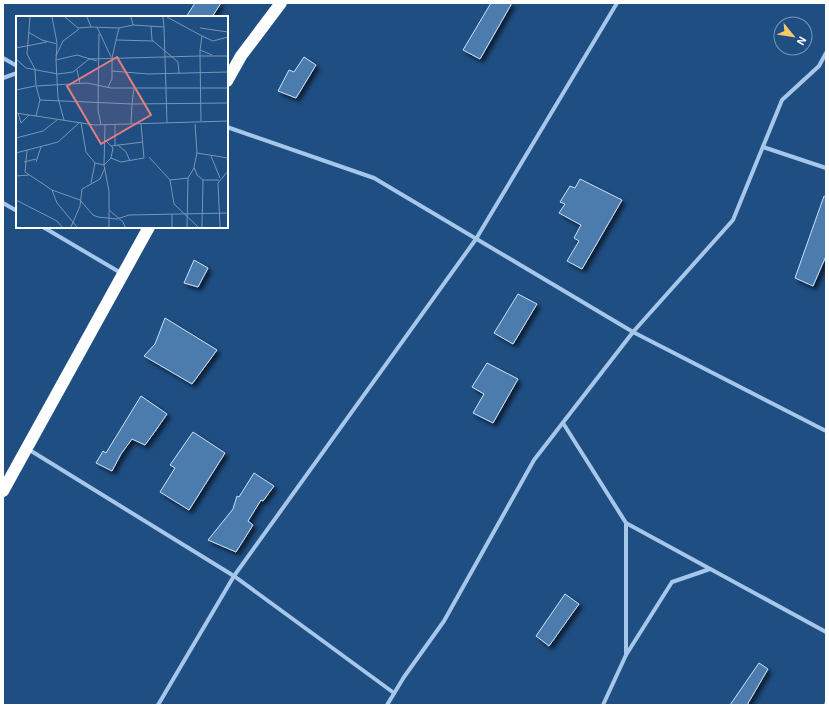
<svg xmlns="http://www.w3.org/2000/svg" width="829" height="708" font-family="'Exo 2',sans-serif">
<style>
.building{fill:#4c7bad;stroke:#cae0f7;filter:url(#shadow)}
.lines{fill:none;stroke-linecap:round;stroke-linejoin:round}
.street{stroke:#a6c7e9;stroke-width:4}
.highway{stroke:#fff;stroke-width:12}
.inset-road{fill:none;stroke:#7995b5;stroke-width:1}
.view{fill:#e67e7e;fill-opacity:0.15;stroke:#e67e7e;stroke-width:2}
.inset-edge{fill:none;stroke:#fff;stroke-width:2}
</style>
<defs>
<filter id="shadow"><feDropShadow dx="3.5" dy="3.5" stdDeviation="2" flood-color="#0009"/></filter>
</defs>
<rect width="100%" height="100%" fill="#1f4e83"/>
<g class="building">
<path d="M 195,3 L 221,3 L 212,17 L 186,17 Z"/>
<path d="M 491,3 L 512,3 L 480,59 L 463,50 Z"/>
<path d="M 304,57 L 316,65 L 296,98 L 278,91 L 289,70 L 294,72 Z"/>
<path d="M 580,179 L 622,200 L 582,269 L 567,261 L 579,241 L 574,238 L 581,225 L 559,213 L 565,204 L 560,202 L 570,186 L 575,188 Z"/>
<path d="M 824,196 L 826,197 L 826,256 L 813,286 L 795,278 Z"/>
<path d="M 194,260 L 208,268 L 198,287 L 184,283 Z"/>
<path d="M 518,294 L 537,304 L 513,344 L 494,333 Z"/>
<path d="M 165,318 L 217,350 L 192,384 L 144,356 L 155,344 Z"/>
<path d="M 487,363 L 518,379 L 493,423 L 473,413 L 484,394 L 472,387 Z"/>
<path d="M 141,396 L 167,414 L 156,430 L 145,445 L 132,439 L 121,454 L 112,471 L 96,463 L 103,451 L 106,453 Z"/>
<path d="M 193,432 L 225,453 L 189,510 L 160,492 L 175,468 L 170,465 Z"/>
<path d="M 254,473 L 274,486 L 263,501 L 261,500 L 248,521 L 253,525 L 236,552 L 208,540 L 233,509 L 237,496 L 239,497 Z"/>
<path d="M 565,594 L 579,604 L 549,646 L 536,636 Z"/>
<path d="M 759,663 L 768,669 L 747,705 L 730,705 Z"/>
</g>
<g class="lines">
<g class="street">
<path d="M 3,58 L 17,66"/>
<path d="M 3,78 L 17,73"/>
<path d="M 227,127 L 374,178 L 633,332 L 826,431"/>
<path d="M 763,147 L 826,168"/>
<path d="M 3,203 L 17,211"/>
<path d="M 43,227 L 121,273"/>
<path d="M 563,423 L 626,523 L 826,632"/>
<path d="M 28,449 L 234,576 L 158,705"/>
<path d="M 626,655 L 626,523"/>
<path d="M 394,693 L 234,576 L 476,239 L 617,3"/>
<path d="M 387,705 L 404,677 L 444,621 L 534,460 L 633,332 L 733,220 L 782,100 L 819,66 L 826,53"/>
<path d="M 603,705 L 626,655 L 672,582 L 710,569"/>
<path d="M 826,705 L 826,704"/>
</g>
<g class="highway">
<path d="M 227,81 L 241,56 L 281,3"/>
<path d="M 3,491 L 149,227"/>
</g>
</g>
<g transform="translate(16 16)">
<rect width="212" height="212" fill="#1f4e83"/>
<path class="inset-road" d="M 14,1 L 11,38 L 19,53 L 20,70M 36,1 L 41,27M 49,1 L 62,12 L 75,11M 71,1 L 75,11 L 103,12M 115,1 L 117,9 L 148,11 L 147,1M 151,1 L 186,20M 117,9 L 103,12 L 100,24 L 137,25M 135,10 L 136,24 L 162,46 L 163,57M 81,11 L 95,41M 148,11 L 151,107M 184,12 L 212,16M 12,16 L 26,24 L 41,28 L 40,44M 83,18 L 82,94 L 85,109M 0,32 L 31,26M 196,39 L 184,34 L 186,20 L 197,25 L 212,21M 40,40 L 47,25 L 63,13M 0,43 L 10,52 L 42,58 L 57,56 L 73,43 L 184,40 L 184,34M 61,54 L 64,68M 96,55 L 132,58 L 212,56M 92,71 L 96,63 L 96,42 L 100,24M 0,74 L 19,70M 24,84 L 116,88 L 118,72M 0,97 L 79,109 L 212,105M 2,97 L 5,107 L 13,99M 20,100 L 24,84 L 20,70 L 71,67 L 95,72 L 212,72M 48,104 L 42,82 L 40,44 L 61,39 L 81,45M 185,105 L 184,40 L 212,40M 65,107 L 70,136 L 79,147 L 88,149 L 95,142 L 97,132 L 89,124M 115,107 L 116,88 L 212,87M 179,108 L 181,137 L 178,151 L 181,159 L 187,164 L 186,211M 89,109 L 88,149 L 93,175 L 93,194 L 107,206 L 109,211M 0,122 L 27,115 L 41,104M 99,129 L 99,109M 102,129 L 110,136 L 114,145M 95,130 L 127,126M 11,134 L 9,156 L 36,174 L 64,184 L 77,199 L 82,201 L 101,203 L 113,199 L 212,197M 0,137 L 42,126 L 63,107M 181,137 L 212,142M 195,140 L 204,162M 133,141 L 154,164 L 158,188 L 182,211M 95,142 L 105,146 L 128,142 L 125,108M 8,146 L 20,143M 20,146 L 25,131M 0,160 L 13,159M 154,164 L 172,162 L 178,152M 187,164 L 203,164M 75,167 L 79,147M 36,174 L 41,187 L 61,211M 0,184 L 41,205 L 46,211M 156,198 L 156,211M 55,211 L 64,190 L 66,173 L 84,163 L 89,152M 93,211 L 93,195M 171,211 L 172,162M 204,211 L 202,167 L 212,155"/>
<path class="view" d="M 101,41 L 135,99 L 85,128 L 51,70 Z"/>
<rect width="212" height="212" class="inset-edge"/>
</g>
<rect width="829" height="708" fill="none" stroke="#ffffff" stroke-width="8"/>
<g transform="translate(793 36) rotate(120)"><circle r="19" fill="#1f4e83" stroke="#7995b5"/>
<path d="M0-3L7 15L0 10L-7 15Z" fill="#f7c966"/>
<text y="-6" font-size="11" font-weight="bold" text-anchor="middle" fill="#ffffff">N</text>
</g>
</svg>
